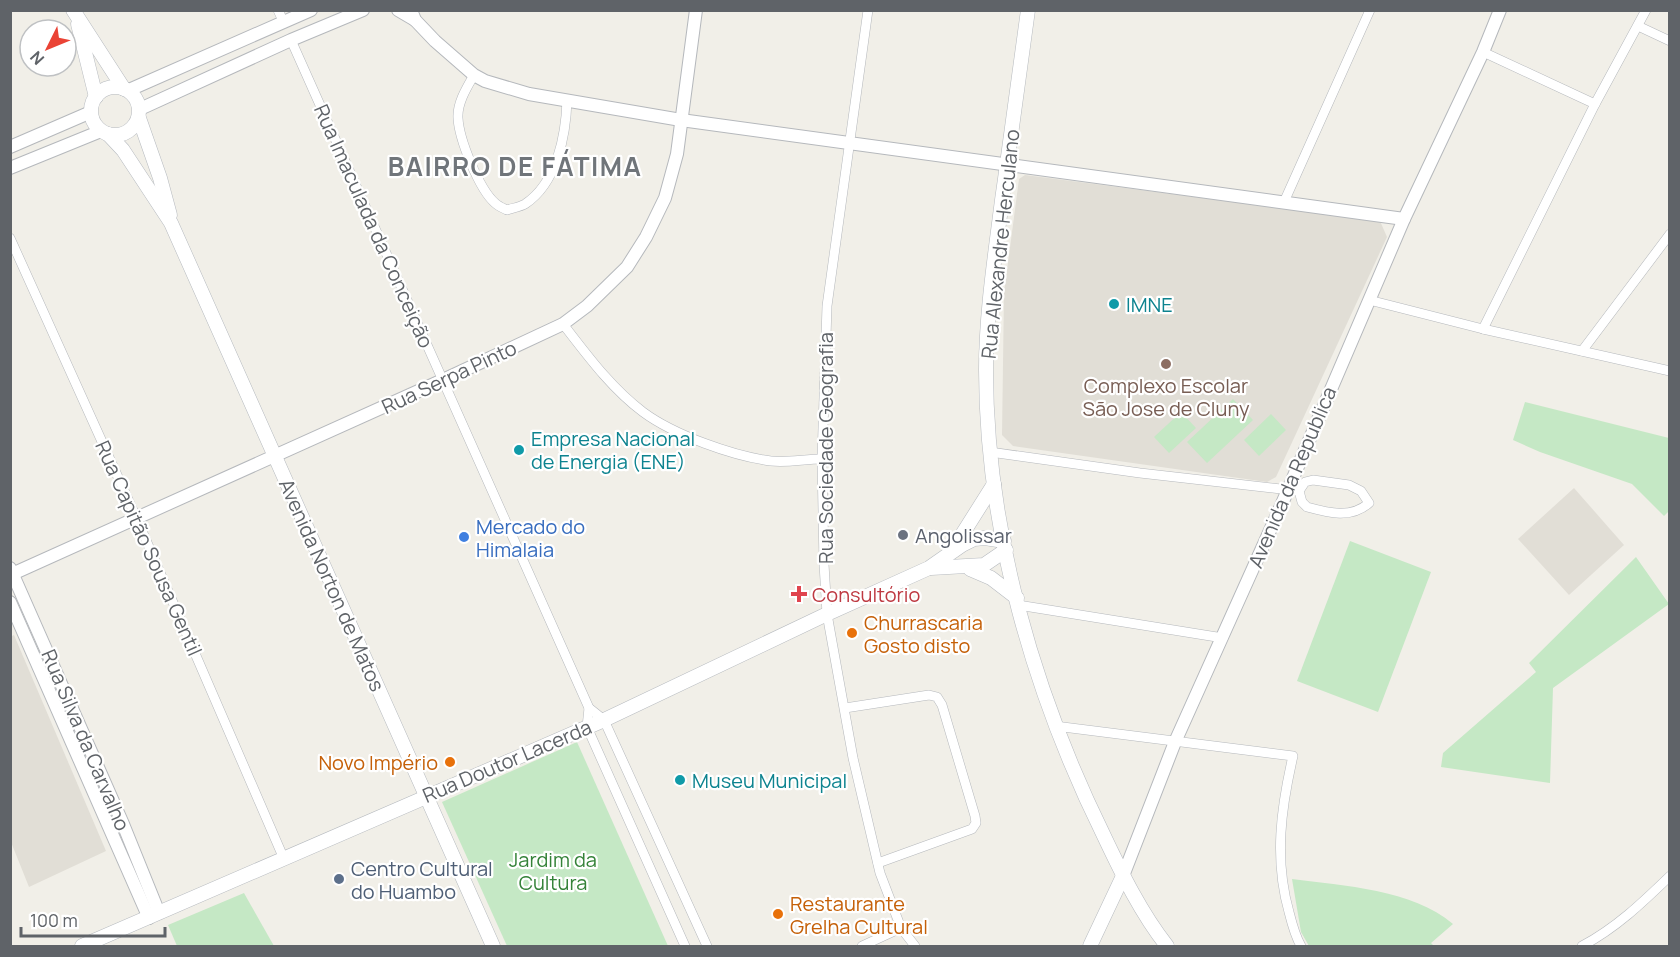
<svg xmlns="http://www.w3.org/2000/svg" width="1680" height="957" font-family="Manrope,sans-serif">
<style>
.education{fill:#e1ded6}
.green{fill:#c5e8c5}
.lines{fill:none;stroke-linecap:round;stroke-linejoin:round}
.minor-casing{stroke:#b5b8bc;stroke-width:10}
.tertiary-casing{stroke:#b5b8bc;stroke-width:14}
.secondary-casing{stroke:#b6babf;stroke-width:15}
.minor{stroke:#fff;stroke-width:9}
.tertiary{stroke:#fff;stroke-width:12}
.secondary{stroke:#fff;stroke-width:14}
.culture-dot{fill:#0f9aa8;stroke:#fff;stroke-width:2}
.education-dot{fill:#8d6e63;stroke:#fff;stroke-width:2}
.worship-dot{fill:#6b7280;stroke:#fff;stroke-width:2}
.shop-dot{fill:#3f7fe0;stroke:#fff;stroke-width:2}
.health-dot{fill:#e0444e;stroke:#fff;stroke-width:2}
.food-dot{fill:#e8710a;stroke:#fff;stroke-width:2}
.service-dot{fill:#5c6f8a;stroke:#fff;stroke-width:2}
.labels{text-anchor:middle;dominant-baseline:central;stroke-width:4.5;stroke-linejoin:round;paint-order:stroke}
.street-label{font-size:20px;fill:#5f6368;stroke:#fff}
.culture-label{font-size:20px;fill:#0d838f;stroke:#fff;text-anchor:start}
.education-label{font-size:20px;fill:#785e54;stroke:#fff}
.shop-label{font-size:20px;fill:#366cbe;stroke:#fff;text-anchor:start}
.worship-label{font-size:20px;fill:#5b616d;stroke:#fff;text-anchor:start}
.health-label{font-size:20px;fill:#be3a42;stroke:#fff;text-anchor:start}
.food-label{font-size:20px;fill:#c56008;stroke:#fff;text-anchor:start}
.park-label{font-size:20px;fill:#348238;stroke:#fff}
.service-label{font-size:20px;fill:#4e5e75;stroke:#fff;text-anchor:start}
.district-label{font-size:26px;font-weight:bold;letter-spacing:1.5px;fill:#70757a;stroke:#fff}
</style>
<rect width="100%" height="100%" fill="#f1efe8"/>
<g class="education">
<path d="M 1025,175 L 1380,221 L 1387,237 L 1276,477 L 1267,482 L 1013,446 L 1002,435 L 1004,293 L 1019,179 Z"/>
<path d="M 1574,488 L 1624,545 L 1569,595 L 1518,539 Z"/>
<path d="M 14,635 L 106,851 L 29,887 L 11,842 L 10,637 Z"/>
</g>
<g class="green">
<path d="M 1233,399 L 1253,420 L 1207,463 L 1187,442 Z"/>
<path d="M 1525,402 L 1669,438 L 1669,511 L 1664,516 L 1632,484 L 1540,452 L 1513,440 Z"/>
<path d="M 1181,412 L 1196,428 L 1169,453 L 1154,437 Z"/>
<path d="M 1271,414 L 1286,430 L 1259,456 L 1244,440 Z"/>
<path d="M 1350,541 L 1431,572 L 1378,712 L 1297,681 Z"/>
<path d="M 1636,557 L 1669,604 L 1553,688 L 1550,783 L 1441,767 L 1443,753 L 1536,672 L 1529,663 Z"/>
<path d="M 577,742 L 668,946 L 507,946 L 442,802 Z"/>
<path d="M 1292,879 C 1344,886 1412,889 1453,924 L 1431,943 L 1434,946 L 1309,946 L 1301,932 Z"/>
<path d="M 244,893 L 274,946 L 177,946 L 168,925 Z"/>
</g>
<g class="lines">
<g class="minor-casing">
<g id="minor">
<path d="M 278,10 L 284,23"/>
<path d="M 868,10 L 827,306 L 822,459 L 824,564 L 827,614 L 853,758 L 880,873 L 901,928 L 915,946"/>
<path d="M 1638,26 L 1670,41"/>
<path d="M 291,40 L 589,708 L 604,720 L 707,946"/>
<path d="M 1483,52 L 1595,104"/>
<path d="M 474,75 C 467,87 457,103 458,118 C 459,139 479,189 495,203 C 498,206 503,208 507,210 C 513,208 520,207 525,204 C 557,183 566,135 567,100"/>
<path d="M 1284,202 L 1370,10"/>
<path d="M 10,238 L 136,517 L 284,859"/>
<path d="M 1369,300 L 1483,329 L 1670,371"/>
<path d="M 563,324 C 587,355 611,388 643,412 C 674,435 733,456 771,461 C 787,463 805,459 822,459"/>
<path d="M 1483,329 L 1595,104 L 1646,10"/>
<path d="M 1582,351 L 1670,234"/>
<path d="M 990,452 L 1140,473 L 1299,491"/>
<path d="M 1313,480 L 1349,485 L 1361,491 L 1369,503 C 1351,519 1329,513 1307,507 L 1302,502 L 1299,491 L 1305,482 Z"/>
<path d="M 1018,605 L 1223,638"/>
<path d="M 589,708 L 587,727 L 685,946"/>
<path d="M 845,708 L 929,695 L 937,697 L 942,705 L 975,816 L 976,823 L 972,829 L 878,863"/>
<path d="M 1055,726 L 1293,756 C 1281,808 1274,859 1289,912 C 1292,924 1295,936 1301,946"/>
<path d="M 862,946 L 901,928"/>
<path d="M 1582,946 C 1616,928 1642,903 1670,876"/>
</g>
</g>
<g class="tertiary-casing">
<g id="tertiary">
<path d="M 398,10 L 415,20"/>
<path d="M 411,10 L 415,20 L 435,41 L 474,75 L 485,81 L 529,94 L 681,120 L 1404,219"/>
<path d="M 129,90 L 311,10"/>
<path d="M 140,109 L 291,40 L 363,10"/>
<path d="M 10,147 L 91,112"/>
<path d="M 10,168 L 101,131"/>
<path d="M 10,568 L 123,824 L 159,913"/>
<path d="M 10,575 L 443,380 L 563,324 L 587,306 L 627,267 L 646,237 L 665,198 L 677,154 L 696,10"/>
<path d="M 10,602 L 149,918"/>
<path d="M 1123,876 L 1175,742 L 1281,506 L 1404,219 L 1483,52 L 1500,10"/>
</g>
</g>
<g class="secondary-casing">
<g id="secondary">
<path d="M 73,10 L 124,89"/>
<path d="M 1028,10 C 1019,74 1011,137 1002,200 C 995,256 986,313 986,370 C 986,530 1034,694 1104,836 C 1122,874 1141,913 1167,946"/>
<path d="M 78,24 L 96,97"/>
<circle cx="115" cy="111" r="24"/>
<path d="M 139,118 L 160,178 L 170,215"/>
<path d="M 108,134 L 123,150 L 171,223 L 493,946"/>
<path d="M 953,549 L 994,484"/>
<path d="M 931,568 L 984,565 L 1006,550"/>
<path d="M 970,569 L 991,578 L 1017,598"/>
<path d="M 82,946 L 604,720 L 827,614 L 929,568 L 962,545 L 974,539 L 985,538 L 1004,541"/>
<path d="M 1090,946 L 1123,876"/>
</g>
</g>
<use href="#minor" class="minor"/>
<use href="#tertiary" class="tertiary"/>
<use href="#secondary" class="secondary"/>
</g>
<g class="culture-dot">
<circle cx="1114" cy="304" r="6"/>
<circle cx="519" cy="450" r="6"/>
<circle cx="680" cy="780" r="6"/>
</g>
<circle class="education-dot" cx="1166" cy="364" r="6"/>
<circle class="worship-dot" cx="903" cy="535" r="6"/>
<circle class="shop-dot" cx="464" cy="537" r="6"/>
<path class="health-dot" d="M796 585h6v6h6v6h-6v6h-6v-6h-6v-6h6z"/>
<g class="food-dot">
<circle cx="852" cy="633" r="6"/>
<circle cx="450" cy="762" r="6"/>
<circle cx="778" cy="914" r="6"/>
</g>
<circle class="service-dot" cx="339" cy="879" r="6"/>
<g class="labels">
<g class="street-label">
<text transform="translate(374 226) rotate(66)">Rua Imaculada da Conceição</text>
<text transform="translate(1000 244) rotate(-84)">Rua Alexandre Herculano</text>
<text transform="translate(449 377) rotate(-25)">Rua Serpa Pinto</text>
<text transform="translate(825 448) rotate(-90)">Rua Sociedade Geografia</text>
<text transform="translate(1292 477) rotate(-67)">Avenida da Republica</text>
<text transform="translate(149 548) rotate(66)">Rua Capitão Sousa Gentil</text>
<text transform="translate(332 585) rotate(66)">Avenida Norton de Matos</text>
<text transform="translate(86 740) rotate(67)">Rua Silva da Carvalho</text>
<text transform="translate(507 761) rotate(-23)">Rua Doutor Lacerda</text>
</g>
<g class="culture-label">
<text x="1126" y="304">IMNE</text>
<text x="531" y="438">Empresa Nacional<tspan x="531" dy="23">de Energia (ENE)</tspan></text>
<text x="692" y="780">Museu Municipal</text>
</g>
<g class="education-label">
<text x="1166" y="385">Complexo Escolar<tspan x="1166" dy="23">São Jose de Cluny</tspan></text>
</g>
<g class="shop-label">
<text x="476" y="526">Mercado do<tspan x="476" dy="23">Himalaia</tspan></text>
</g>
<g class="worship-label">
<text x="915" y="535">Angolissar</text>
</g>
<g class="health-label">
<text x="812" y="594">Consultório</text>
</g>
<g class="food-label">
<text x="864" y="622">Churrascaria<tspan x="864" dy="23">Gosto disto</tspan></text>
<text x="438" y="762" text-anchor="end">Novo Império</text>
<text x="790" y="903">Restaurante<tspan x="790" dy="23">Grelha Cultural</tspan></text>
</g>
<g class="park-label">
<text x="553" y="859">Jardim da<tspan x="553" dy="23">Cultura</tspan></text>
</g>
<g class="service-label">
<text x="351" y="868">Centro Cultural<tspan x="351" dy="23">do Huambo</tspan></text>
</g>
<g class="district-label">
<text x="515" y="166">BAIRRO DE FÁTIMA</text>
</g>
</g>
<rect width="1680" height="957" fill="none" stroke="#5f6368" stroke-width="24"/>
<g transform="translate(48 48) rotate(227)"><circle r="28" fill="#ffffff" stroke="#bfc1c3" stroke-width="1.5"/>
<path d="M0-4.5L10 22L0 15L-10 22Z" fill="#ea4335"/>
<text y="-9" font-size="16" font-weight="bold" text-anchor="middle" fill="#5f6368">N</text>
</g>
<path d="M21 927v9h144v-9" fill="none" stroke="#5f6368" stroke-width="3"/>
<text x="30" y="927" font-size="18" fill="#5f6368" stroke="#ffffff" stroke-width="4.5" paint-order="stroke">100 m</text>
</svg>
